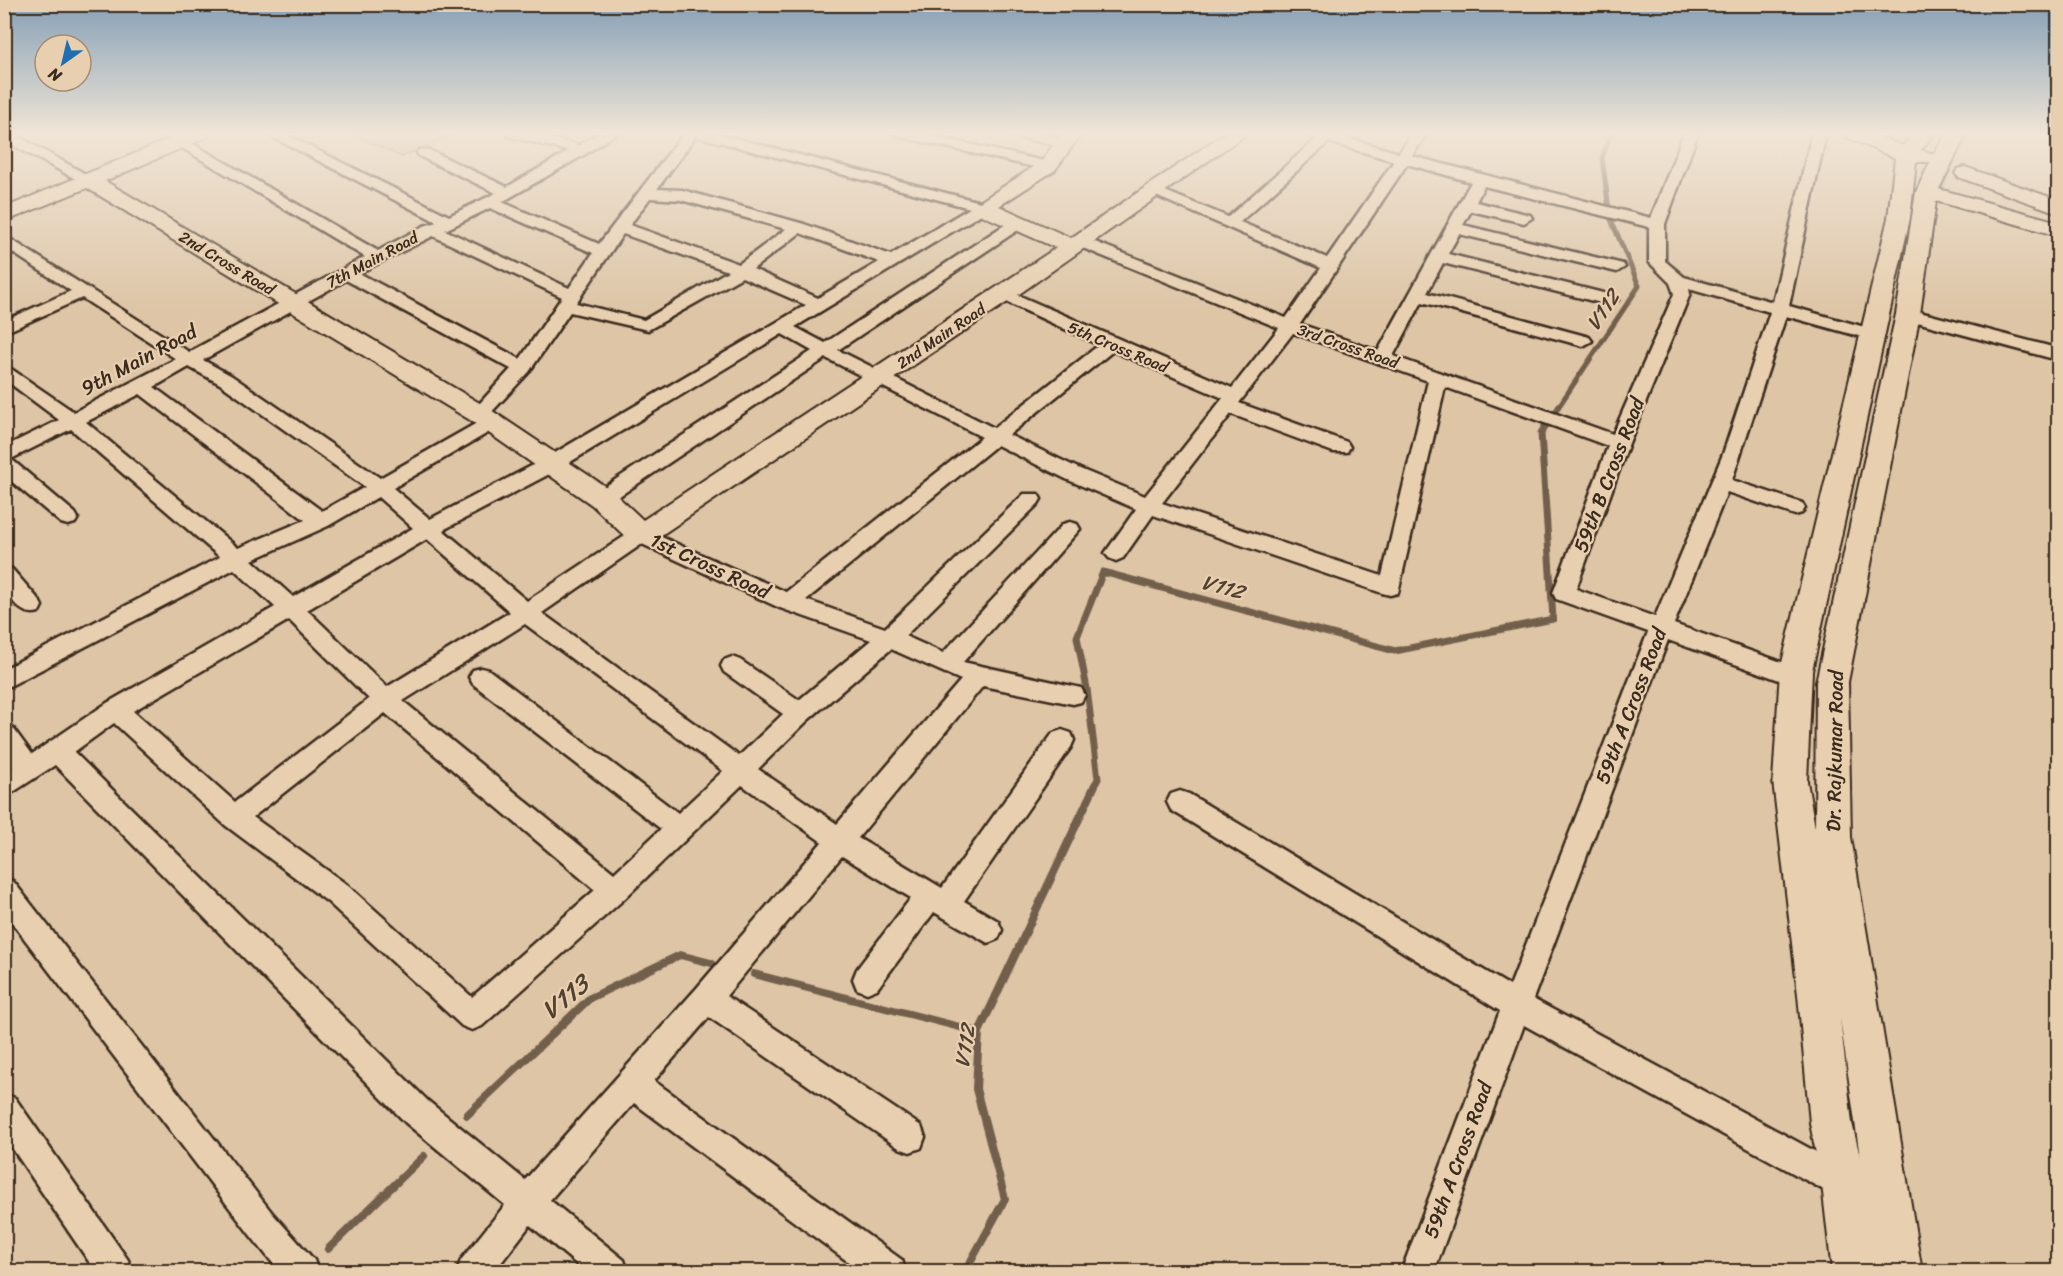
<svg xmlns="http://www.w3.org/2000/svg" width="2063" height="1276" font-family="Sriracha,sans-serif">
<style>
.green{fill:#bfa88d;stroke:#7d6956;stroke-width:1.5}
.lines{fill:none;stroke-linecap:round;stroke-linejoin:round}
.stream-far2{stroke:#725e4c;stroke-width:5}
.stream-far1{stroke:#725e4c;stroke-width:7}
.stream{stroke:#725e4c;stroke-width:8}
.secondary-tunnel{stroke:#bda68b;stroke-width:23;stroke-dasharray:23 11;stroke-linecap:butt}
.street-casing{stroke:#3b2a1e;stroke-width:5}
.secondary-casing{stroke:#3b2a1e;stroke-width:4}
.street{fill:#e7cfaf;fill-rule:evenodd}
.secondary{fill:#e7cfaf;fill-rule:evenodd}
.labels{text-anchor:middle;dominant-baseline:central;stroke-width:4.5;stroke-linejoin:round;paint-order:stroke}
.far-street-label{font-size:16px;fill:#3b2a1e;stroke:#e7cfaf}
.street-label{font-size:20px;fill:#3b2a1e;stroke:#e7cfaf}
.water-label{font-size:21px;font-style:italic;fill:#524031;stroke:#e7cfaf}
.near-water-label{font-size:26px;font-style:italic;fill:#524031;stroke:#e7cfaf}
</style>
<rect width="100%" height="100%" fill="#ddc5a6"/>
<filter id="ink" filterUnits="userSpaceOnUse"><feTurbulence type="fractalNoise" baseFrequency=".0167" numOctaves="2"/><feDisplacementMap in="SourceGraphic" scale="12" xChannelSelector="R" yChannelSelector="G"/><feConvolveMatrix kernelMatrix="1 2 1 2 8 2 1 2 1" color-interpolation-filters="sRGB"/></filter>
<g filter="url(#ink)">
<path class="green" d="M 350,133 L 456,133 L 402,157 Z"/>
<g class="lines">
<path class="stream-far2" d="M 1553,415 L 1639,286 L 1610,217 L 1602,158 L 1611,133"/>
<path class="stream-far1" d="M 1094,786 L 1098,779 L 1087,689 L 1077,637 L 1103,572 L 1395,651 L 1553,619 L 1541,433 L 1554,413"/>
<g class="stream">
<path d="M 754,974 L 979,1032"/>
<path d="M 467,1115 L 590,998 L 680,955 L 711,963"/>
<path d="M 328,1249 L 424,1156"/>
<path d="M 965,1272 L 1005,1199 L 976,1089 L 979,1032 L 1095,785"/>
</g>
<path class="secondary-tunnel" d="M 1869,133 L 1933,170 L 1956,179"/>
<g class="street-casing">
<g id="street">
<path d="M 4,133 L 12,133 L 96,180 L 93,183 L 83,183 L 4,140 Z"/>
<path d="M 157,133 L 174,133 L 378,251 L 424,226 L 437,222 L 265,133 L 283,133 L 449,216 L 496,193 L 419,156 L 417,153 L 419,150 L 429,150 L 507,187 L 569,151 L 508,136 L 506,133 L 529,133 L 579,145 L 600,133 L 617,133 L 587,153 L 502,202 L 599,244 L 684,133 L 715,133 L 988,204 L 991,207 L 988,210 L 795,327 L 825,343 L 1012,220 L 1024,220 L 1026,223 L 1024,226 L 838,350 L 994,428 L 1099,345 L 998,298 L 996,294 L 1004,289 L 1232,388 L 1279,328 L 1073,244 L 1071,241 L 1079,236 L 1085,238 L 1286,318 L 1321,268 L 1147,192 L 1155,187 L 1160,189 L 1228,217 L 1316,139 L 1305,133 L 1338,133 L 1337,135 L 1399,153 L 1413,133 L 1427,133 L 1412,156 L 1651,218 L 1684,133 L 1698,133 L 1665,224 L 1665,261 L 1684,277 L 1773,302 L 1812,133 L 1826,133 L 1789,306 L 1879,331 L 1882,335 L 1873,340 L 1786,316 L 1732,480 L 1802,503 L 1805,508 L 1802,513 L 1795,515 L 1727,492 L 1674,624 L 1804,670 L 1808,677 L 1804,684 L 1796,686 L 1668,640 L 1533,999 L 1855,1173 L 1860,1184 L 1855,1195 L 1844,1200 L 1833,1195 L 1524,1025 L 1434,1272 L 1401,1272 L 1500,1011 L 1171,810 L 1167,802 L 1171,794 L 1180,791 L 1189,794 L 1510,986 L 1648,632 L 1556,599 L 1553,593 L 1608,446 L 1445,387 L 1398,593 L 1390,595 L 1382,593 L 1153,515 L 1123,558 L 1116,561 L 1109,558 L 1105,553 L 1136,509 L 1066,479 L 997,445 L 806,600 L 885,628 L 1024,494 L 1038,494 L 1041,499 L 1038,504 L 905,636 L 943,653 L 1063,524 L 1070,522 L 1077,524 L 1080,529 L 963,662 L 1081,688 L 1085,695 L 1081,702 L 1073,704 L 983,686 L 858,838 L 942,888 L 1053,733 L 1062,730 L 1071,733 L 1074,740 L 1071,747 L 964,901 L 998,921 L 1002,930 L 998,939 L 988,943 L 934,912 L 877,989 L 867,993 L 857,989 L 853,979 L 857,969 L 911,898 L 842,856 L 726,996 L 921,1126 L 925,1137 L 921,1148 L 910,1152 L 899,1148 L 709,1017 L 654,1081 L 902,1260 L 906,1272 L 862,1272 L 634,1103 L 550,1200 L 624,1260 L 628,1272 L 586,1272 L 530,1225 L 494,1272 L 457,1272 L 461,1260 L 505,1205 L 406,1123 L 55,765 L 4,798 L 4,773 L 13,767 L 4,755 L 4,725 L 13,728 L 32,754 L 107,703 L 275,607 L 234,569 L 4,689 L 4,669 L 220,557 L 71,429 L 11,459 L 75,513 L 78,518 L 75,523 L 68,525 L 61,523 L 4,475 L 4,447 L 59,420 L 4,379 L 4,364 L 74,412 L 176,359 L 82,298 L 4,333 L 4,321 L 71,291 L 4,247 L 4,235 L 189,352 L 365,257 ZM 696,136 L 970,208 L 891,255 L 804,224 L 682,190 L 657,189 ZM 1329,142 L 1394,161 L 1327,258 L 1240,222 ZM 1407,164 L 1471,182 L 1378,351 L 1300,324 ZM 1484,186 L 1649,227 L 1649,262 L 1670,283 L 1674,294 L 1613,434 L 1393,356 L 1422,302 L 1583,346 L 1592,341 L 1589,337 L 1427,293 L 1443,263 L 1609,305 L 1618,300 L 1615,296 L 1448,254 L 1459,234 L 1617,272 L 1625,267 L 1623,264 L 1463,225 L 1471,211 L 1524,223 L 1532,218 L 1530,215 L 1476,202 ZM 650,198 L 681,200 L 786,229 L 739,264 L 630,225 ZM 490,208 L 593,253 L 569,288 L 445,230 ZM 800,233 L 879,262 L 818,298 L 753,269 ZM 623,234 L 728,271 L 644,320 L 576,303 ZM 433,236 L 562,297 L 520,359 L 359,273 ZM 742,277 L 806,305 L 543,460 L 430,519 L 393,488 L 498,427 L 501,423 L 498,419 L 486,418 L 529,372 L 570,312 L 648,330 ZM 346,280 L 511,369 L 470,414 L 472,418 L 484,419 L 380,478 L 232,376 L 203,360 ZM 1689,289 L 1770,312 L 1723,454 L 1655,617 L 1576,589 L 1629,443 L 1690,294 ZM 1293,333 L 1428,381 L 1382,576 L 1162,503 L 1231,414 L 1333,452 L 1347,452 L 1350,447 L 1347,442 L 1239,403 ZM 782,334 L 812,351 L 595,493 L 592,498 L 595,503 L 609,503 L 826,358 L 982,437 L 786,592 L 641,528 L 634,530 L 527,601 L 443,530 L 557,470 ZM 1113,351 L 1223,398 L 1145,496 L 1080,469 L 1009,435 ZM 189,367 L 220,384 L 365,487 L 322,511 L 154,387 ZM 140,394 L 305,520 L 238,548 L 86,422 ZM 378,497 L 413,528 L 293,597 L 252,560 L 328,526 ZM 427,539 L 510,612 L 387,687 L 307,610 ZM 642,544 L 780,608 L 871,640 L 799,700 L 740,660 L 732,657 L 724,660 L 721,666 L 724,672 L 783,714 L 739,756 L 542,613 ZM 289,620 L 369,699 L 235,802 L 133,711 ZM 525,624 L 723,771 L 678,813 L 489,670 L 481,668 L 473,670 L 469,677 L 473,684 L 661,829 L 614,873 L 403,701 ZM 891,649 L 961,680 L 837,824 L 758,769 L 808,720 ZM 385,713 L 595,890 L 472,997 L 346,884 L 253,817 ZM 114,723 L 225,825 L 328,902 L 462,1026 L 472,1030 L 482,1026 L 624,899 L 742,785 L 822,842 L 696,989 L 525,1180 L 428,1101 L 74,752 Z"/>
<path d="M 894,133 L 919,133 L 1048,162 L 1055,166 L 1048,170 L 901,137 Z"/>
<path d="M 1011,133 L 1037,133 L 1070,140 L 1072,143 L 1065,147 L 1013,136 Z"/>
<path d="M 1908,309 L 2056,348 L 2058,353 L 2050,358 L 1902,318 L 1899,314 L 1902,310 Z"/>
<path d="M 4,567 L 12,569 L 39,600 L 42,606 L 39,612 C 22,617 14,602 4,590 Z"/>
<path d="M 4,878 L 13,881 L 273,1214 L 314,1260 L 318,1272 L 280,1272 L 251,1236 L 4,912 Z"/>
<path d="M 4,1094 L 15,1098 L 128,1260 L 132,1272 L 96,1272 L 4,1136 Z"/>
</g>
</g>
<g class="secondary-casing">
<g id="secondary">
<path d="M 184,133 L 210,133 L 207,137 L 105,181 L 488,408 L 612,491 L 643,520 L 1056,248 L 975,212 L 972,207 L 1041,162 L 1062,133 L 1082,133 L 1055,170 L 999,206 L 1071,238 L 1225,133 L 1248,133 L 1012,299 L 651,542 L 641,545 L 631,542 L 592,505 L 470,420 L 87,188 L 4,222 L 4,208 Z"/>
<path d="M 1843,133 L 1870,133 L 1903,146 L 1914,133 L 1935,133 L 1921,150 L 1934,154 L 1947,133 L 1967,133 L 1939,189 L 2058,222 L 2058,236 L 1936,201 L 1920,314 L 1848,682 L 1851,837 L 1922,1272 L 1832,1272 L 1822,1184 L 1810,1123 L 1798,995 L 1773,781 L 1780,671 L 1888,218 L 1895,158 L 1846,137 ZM 1916,162 L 1930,162 L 1916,192 L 1896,314 L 1816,682 L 1815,828 L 1807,781 L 1812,671 L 1910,218 ZM 1840,1018 L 1860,1157 L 1852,1123 Z"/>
<path d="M 1965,167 L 2058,200 L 2058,213 L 1958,177 L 1955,173 L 1958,169 Z"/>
</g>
</g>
<use href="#street" class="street"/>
<use href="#secondary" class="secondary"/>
</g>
</g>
<linearGradient id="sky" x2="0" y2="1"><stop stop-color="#87a0b6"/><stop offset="0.43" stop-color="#f0e5d7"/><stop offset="1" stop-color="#f0e5d7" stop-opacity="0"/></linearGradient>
<rect width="2063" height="311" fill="url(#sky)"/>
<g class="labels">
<g class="far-street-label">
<text transform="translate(372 260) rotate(-28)">7th Main Road</text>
<text transform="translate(227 263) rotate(31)">2nd Cross Road</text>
<text transform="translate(941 336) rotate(-34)">2nd Main Road</text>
<text transform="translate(1348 346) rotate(19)">3rd Cross Road</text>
<text transform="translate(1118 347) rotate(23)">5th Cross Road</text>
</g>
<g class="street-label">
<text transform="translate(139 360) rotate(-28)">9th Main Road</text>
<text transform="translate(1609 475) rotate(-69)">59th B Cross Road</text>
<text transform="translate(710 566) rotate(25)">1st Cross Road</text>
<text transform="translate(1631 706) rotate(-69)">59th A Cross Road</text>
<text transform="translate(1835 751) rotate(-89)">Dr. Rajkumar Road</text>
<text transform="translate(1458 1160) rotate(-70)">59th A Cross Road</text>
</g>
<g class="water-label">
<text transform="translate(1603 310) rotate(-56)">V112</text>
<text transform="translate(1223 587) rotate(15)">V112</text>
<text transform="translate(965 1046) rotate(-81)">V112</text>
</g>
<g class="near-water-label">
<text transform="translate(565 997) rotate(-39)">V113</text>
</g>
</g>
<rect width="2063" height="1276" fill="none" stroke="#e7cfaf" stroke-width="24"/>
<rect x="12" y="12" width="2039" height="1252" fill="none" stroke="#3b2a1e" stroke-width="2" filter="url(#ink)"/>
<g transform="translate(63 63) rotate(214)"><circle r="28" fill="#e7cfaf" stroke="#a28d75" stroke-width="1.5"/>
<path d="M0-4.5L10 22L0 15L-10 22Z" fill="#1f6fb2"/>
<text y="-9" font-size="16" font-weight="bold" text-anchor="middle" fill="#3b2a1e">N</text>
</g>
</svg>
